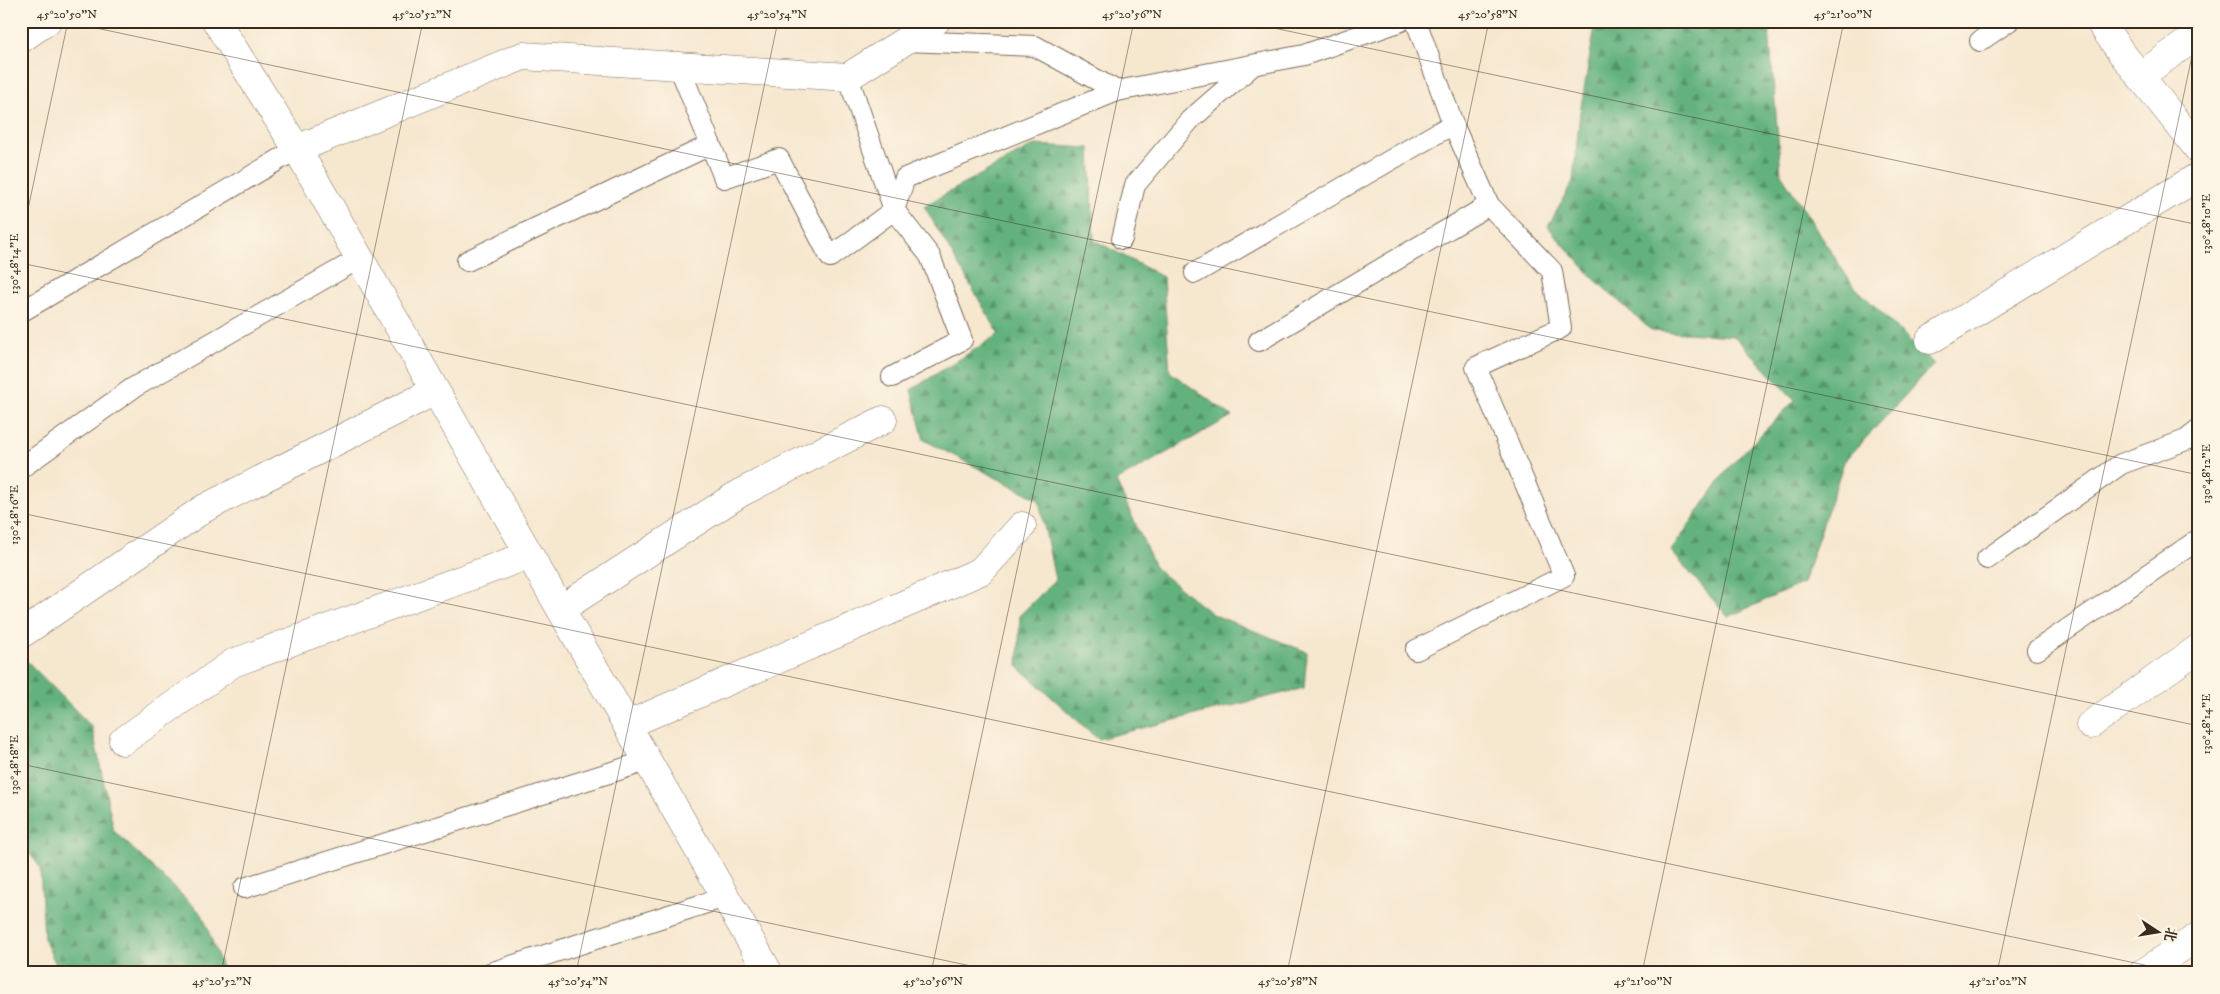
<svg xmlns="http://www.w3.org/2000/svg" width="2220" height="994" font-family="'IM FELL DW Pica','Noto Serif SC',serif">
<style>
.forest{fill:url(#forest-firs);stroke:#4f6e4e}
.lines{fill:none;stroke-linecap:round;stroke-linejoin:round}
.service-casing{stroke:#7c6c5c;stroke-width:22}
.minor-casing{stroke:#7c6c5c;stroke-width:29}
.trunk-casing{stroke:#7c6c5c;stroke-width:29}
.service{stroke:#fff;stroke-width:20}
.minor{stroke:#fff;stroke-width:28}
.trunk{stroke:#fff;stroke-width:28}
.ticks{fill:none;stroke:#3b2a1e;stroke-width:1;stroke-opacity:0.45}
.neatline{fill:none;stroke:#3b2a1e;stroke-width:2}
.ticks-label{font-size:12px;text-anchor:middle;fill:#3b2a1e}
</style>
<defs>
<pattern id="forest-firs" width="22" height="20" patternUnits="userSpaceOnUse" patternTransform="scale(1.25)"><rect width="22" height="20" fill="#63b27e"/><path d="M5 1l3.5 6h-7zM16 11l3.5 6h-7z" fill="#539167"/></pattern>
</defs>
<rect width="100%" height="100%" fill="#fcf5e5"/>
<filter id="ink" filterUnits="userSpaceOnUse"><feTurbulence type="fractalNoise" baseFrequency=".02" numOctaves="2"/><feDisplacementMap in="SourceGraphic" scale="10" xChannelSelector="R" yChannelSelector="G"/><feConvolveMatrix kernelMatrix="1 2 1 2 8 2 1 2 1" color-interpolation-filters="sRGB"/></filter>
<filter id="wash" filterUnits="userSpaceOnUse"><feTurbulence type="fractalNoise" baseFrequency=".0096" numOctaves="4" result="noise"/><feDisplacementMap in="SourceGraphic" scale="20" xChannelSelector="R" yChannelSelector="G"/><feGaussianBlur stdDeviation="1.12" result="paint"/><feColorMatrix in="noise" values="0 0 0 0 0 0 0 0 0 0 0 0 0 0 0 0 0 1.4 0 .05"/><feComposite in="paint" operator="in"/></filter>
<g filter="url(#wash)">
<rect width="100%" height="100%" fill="#f6e7cf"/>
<g class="forest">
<path d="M 1596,21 L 1759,21 L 1769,30 L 1781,174 L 1852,284 L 1934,364 L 1844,462 L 1803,583 L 1728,617 L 1671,551 L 1729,467 L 1795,400 L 1734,336 L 1652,331 L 1593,278 L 1548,227 L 1573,181 L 1580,112 Z"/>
<path d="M 1034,145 L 1090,148 L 1094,240 L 1163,277 L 1170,372 L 1232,416 L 1116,481 L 1156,569 L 1212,614 L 1307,652 L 1304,688 L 1098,739 L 1018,667 L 1020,615 L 1055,580 L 1039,500 L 924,440 L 911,390 L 999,334 L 924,206 Z"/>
<path d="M 21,655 L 92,727 L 114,831 L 202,914 L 224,973 L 60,973 L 44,939 L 40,867 L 21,842 Z"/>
</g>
</g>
<g filter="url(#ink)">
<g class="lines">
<g class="service-casing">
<g id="service">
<path d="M 1416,21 L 1453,124 L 1489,205 L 1552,271 L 1561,328 L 1476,367 L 1564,576 L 1416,650"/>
<path d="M 904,41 L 1035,46 L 1117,91 L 1304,55 L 1401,21"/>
<path d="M 1980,41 L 2009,21"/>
<path d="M 679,66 L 724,178 L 779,159 L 830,257 L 894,210 L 905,178 L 1117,91"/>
<path d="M 848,77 L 894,210 L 930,256 L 962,340 L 892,377"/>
<path d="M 1122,239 L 1135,185 L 1190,120 L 1252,66"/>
<path d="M 467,261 L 710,145"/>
<path d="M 1195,273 L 1453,124"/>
<path d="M 21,312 L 297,149"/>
<path d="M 1259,341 L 1489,205"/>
<path d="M 21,468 L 133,388 L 360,258"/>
<path d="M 1987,559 L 2121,464 L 2186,440 L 2199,430"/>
<path d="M 2037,650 L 2199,539"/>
<path d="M 244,888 L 647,761"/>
<path d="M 490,973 L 725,897"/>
</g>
</g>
<g class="minor-casing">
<g id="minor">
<path d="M 216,21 L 297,149 L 769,973"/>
<path d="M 2099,21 L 2120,51 L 2199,150"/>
<path d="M 2140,76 L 2199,34"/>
<path d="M 297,149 L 523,56 L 848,77 L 936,21"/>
<path d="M 1930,340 L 2199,176"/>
<path d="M 561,609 L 740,493 L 883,420"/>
<path d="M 23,633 L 203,509 L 435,391"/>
<path d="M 627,725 L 981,571 L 1022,526"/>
<path d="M 2090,725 L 2199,648"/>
<path d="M 123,741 L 233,663 L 529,555"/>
<path d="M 2143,973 L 2199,936"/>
</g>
</g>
<g class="trunk-casing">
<path id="trunk" d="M 21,39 L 47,21"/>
</g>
<use href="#service" class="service"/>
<use href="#minor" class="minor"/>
<use href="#trunk" class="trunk"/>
</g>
</g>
<path class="ticks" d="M 63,21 L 2199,475M 1241,21 L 2199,225M 21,242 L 68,21M 21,263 L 2199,726M 21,513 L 2182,973M 21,764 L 1004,973M 221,973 L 423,21M 576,973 L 778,21M 931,973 L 1134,21M 1287,973 L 1489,21M 1642,973 L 1844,21M 1997,973 L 2199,23"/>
<rect width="2220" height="994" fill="none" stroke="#fcf5e5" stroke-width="55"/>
<g transform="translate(2158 932) rotate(102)" stroke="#fcf5e5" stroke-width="4" paint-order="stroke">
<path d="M0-4L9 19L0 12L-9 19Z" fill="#3b2a1e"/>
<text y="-8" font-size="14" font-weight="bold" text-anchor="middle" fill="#3b2a1e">北</text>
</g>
<rect x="28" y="28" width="2164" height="938" class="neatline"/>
<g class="ticks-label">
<text x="67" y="18">45°20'50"N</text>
<text x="422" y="18">45°20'52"N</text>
<text x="777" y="18">45°20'54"N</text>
<text x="1132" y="18">45°20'56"N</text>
<text x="1488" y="18">45°20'58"N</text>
<text x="1843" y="18">45°21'00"N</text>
<text transform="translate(2206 224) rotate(-90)" y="4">130°48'10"E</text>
<text transform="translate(14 264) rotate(-90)" y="4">130°48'14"E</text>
<text transform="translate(2206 474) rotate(-90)" y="4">130°48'12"E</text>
<text transform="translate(14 515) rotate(-90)" y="4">130°48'16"E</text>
<text transform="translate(2206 724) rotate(-90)" y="4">130°48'14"E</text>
<text transform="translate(14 765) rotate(-90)" y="4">130°48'18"E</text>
<text x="222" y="985">45°20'52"N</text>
<text x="578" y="985">45°20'54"N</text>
<text x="933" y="985">45°20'56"N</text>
<text x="1288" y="985">45°20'58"N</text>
<text x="1643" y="985">45°21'00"N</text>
<text x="1998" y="985">45°21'02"N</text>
</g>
</svg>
